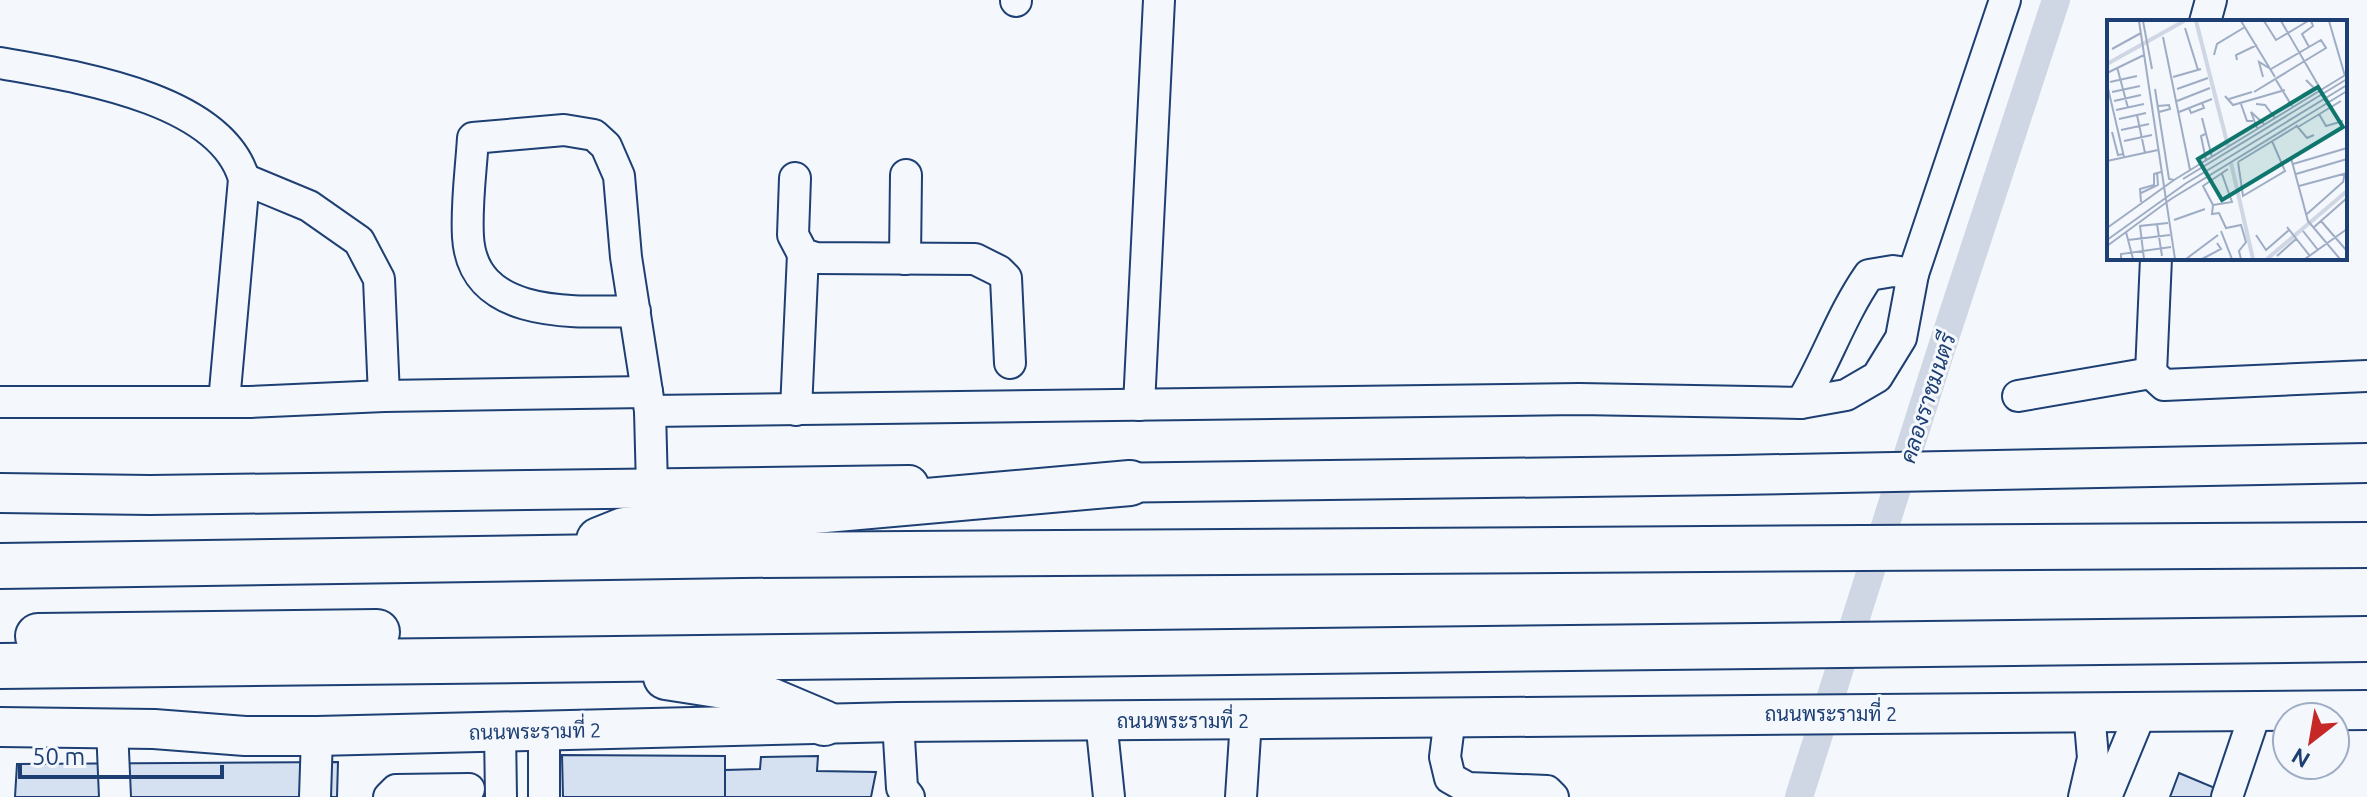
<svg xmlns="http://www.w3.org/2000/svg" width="2367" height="797" font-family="Ubuntu,Sarabun,sans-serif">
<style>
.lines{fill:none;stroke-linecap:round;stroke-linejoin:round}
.canal{stroke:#cfd7e4;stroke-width:28}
.building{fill:#d5e0f0;stroke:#1d3f73;stroke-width:2}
.minor-casing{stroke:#1d3f73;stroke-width:34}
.major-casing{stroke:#1d3f73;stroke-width:42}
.highway-casing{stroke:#1d3f73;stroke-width:48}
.minor{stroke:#f4f7fb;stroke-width:30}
.major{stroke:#f4f7fb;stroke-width:38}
.highway{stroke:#f4f7fb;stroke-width:44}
.labels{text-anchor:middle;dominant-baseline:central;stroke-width:6;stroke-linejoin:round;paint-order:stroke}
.street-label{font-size:20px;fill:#1d3f73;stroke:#f4f7fb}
.water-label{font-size:22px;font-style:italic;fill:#1d3f73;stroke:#f4f7fb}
.inset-river{fill:none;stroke:#cfd7e4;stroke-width:4}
.inset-road{fill:none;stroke:#9eadc5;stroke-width:2}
.view{fill:#0f766e;fill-opacity:0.15;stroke:#0f766e;stroke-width:4}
.inset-edge{fill:none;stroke:#1d3f73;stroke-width:4}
</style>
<rect width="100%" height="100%" fill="#f4f7fb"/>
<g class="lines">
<path class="canal" d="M 1799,797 L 1940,353 L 2056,0"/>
</g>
<g class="building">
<path d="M 562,755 L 725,756 L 725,797 L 563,797 Z"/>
<path d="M 818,756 L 817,771 L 876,772 L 871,797 L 725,797 L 725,770 L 760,769 L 761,757 Z"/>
<path d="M 338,762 L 337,797 L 15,797 L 17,764 Z"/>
<path d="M 2179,773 L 2215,788 L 2212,797 L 2170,797 Z"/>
</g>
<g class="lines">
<g class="minor-casing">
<g id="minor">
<path d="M 1016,1 L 1016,0"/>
<path d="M 2205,22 L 2211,0"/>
<path d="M 0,63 C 72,76 221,97 244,179 L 224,402"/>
<path d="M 795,178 L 793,235 L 803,254 L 816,258 L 975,259 L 999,271 L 1006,278 L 1010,363"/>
<path d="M 244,179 L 309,206 L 359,241 L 379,279 L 384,396"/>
<path d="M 2156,258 L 2151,373 L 2164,385 L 2367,376"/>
<path d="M 905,259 L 906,175"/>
<path d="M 635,311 C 576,312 473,320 468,237 C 466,205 471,171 473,138 L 564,130 L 594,135 L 606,146 L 619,176 L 626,257 L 650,411 L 652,487"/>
<path d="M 2018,396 L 2151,373"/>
<path d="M 0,402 L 250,402 L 384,396 L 647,392"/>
<path d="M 1801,403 C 1826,362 1841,315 1869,275 L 1893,271 L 1913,274 L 2005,0"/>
<path d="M 1139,405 L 1159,0"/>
<path d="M 796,410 L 803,254"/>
<path d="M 650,411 L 1579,399 L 1801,403 L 1846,395 L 1877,377 L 1901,338 L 1913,274"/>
<path d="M 1450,717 L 1445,757 L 1450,778 L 1468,788 L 1547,791 L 1553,797"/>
<path d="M 1101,720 L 1109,797"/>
<path d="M 898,722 L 902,788 L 909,797"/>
<path d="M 112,728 L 115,797"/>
<path d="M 500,731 L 501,797"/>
<path d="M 544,732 L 544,797"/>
<path d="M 315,797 L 317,736"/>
<path d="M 389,797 L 396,790 L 469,789"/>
<path d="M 1241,797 L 1246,720"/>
<path d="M 2084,797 L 2093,758 L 2089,711"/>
<path d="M 2106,797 L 2141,712"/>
<path d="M 2227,797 L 2256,711"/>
</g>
</g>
<g class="major-casing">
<g id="major">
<path d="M 1099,483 L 1734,475 L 2367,463"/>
<path d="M 0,493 L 150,495 L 909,485"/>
<path d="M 0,727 L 154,729 L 245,736 L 317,736 L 898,722 L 2367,710"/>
</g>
</g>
<g class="highway-casing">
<g id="highway">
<path d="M 599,540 L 624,530 L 691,522 L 1130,483"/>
<path d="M 0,566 L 742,555 L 2367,545"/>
<path d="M 38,636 L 377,632"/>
<path d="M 0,666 L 2367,639"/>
<path d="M 666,677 L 724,686 L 772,701 L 824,723"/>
</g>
</g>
<use href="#minor" class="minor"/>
<use href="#major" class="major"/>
<use href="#highway" class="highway"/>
</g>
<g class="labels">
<g class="street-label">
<text x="1831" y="713">ถนนพระรามที่ 2</text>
<text x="1183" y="720">ถนนพระรามที่ 2</text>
<text transform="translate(535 731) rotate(-1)">ถนนพระรามที่ 2</text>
</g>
<g class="water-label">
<text transform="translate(1927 398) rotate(-72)">คลองราชมนตรี</text>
</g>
</g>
<g transform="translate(2107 20)">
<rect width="240" height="240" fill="#f4f7fb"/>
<path class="inset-river" d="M 89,1 L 121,126M 0,44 L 77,1M 124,143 L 146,239M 160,239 L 240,171"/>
<path class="inset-road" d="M 32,1 L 68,239M 36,1 L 45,49M 134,1 L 168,57M 157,1 L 169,20 L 201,1M 174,1 L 214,70M 222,1 L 238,56M 78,8 L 91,50M 56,17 L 83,150M 202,27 L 195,14 L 206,6 L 204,1M 5,29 L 34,13M 107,35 L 110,24 L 138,7M 130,40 L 129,35 L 150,25M 10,47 L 21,88M 0,53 L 37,35M 66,57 L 94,49M 156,57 L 152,42 L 162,48M 169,60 L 185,86M 3,62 L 30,56M 0,64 L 17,137M 48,69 L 62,159 L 67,160M 70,69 L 101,58M 5,72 L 33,66M 147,72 L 219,28 L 214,20 L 164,49M 195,75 L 207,68 L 199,60M 118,76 L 126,85 L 178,70M 122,79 L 145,72M 7,81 L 34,75M 70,81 L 103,68M 134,84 L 140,101 L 146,101M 149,84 L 158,85 L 168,98M 51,86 L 62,85 L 63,89 L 52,92M 82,88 L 84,93 L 97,88 L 95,83M 9,90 L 37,84M 72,92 L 105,79M 212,94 L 219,106 L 236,101M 30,95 L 38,133M 95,98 L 105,137M 12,99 L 39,93M 189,105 L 200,118 L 207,115M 191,107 L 234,81M 150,108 L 144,92 L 157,104M 14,110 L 42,104M 5,112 L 11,135 L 16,134M 98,114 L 94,116 L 99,140M 17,121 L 45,115M 184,138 L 201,201 L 233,239M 0,141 L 51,130M 131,142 L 136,176 L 178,151 L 165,121M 131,142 L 190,106M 186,144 L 240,128M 121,149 L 96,166 L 106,185 L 105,194 L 112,193 L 119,208 L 134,205 L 139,222 L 132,231 L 134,239M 189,154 L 240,139M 76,159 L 240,59M 192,166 L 240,153M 34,173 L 51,165 L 50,152M 34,182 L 33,169 L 47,165 L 47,154 L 54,152M 106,185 L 125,182 L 115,154M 200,194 L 236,162 L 238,153M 67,200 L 98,189M 214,201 L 240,231M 50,204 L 55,236M 180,207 L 203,236M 0,208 L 67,160 L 240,54M 206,208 L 240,178M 114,211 L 125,239M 196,211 L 211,230M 19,212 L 26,239M 149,215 L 159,230 L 182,210M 0,220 L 78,164 L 240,65M 21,220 L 63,215M 0,226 L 64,179 L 240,71M 170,236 L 189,219M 14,239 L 14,234 L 64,227M 37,239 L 33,206 L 61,203M 79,239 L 111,215M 95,239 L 114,229 L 110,223M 198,239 L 240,209"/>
<path class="view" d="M 211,67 L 236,107 L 115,180 L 91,139 Z"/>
<rect width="240" height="240" class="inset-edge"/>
</g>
<g transform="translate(2311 741) rotate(211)"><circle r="38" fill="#f4f7fb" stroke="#9eadc5" stroke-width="2"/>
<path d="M0-6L14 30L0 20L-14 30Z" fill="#c62828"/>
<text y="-12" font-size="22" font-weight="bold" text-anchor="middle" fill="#1d3f73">N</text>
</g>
<path d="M20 765v12h202v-12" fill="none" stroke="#1d3f73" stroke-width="4"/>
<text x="32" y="765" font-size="24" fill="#1d3f73" stroke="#f4f7fb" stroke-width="6" paint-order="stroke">50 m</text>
</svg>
